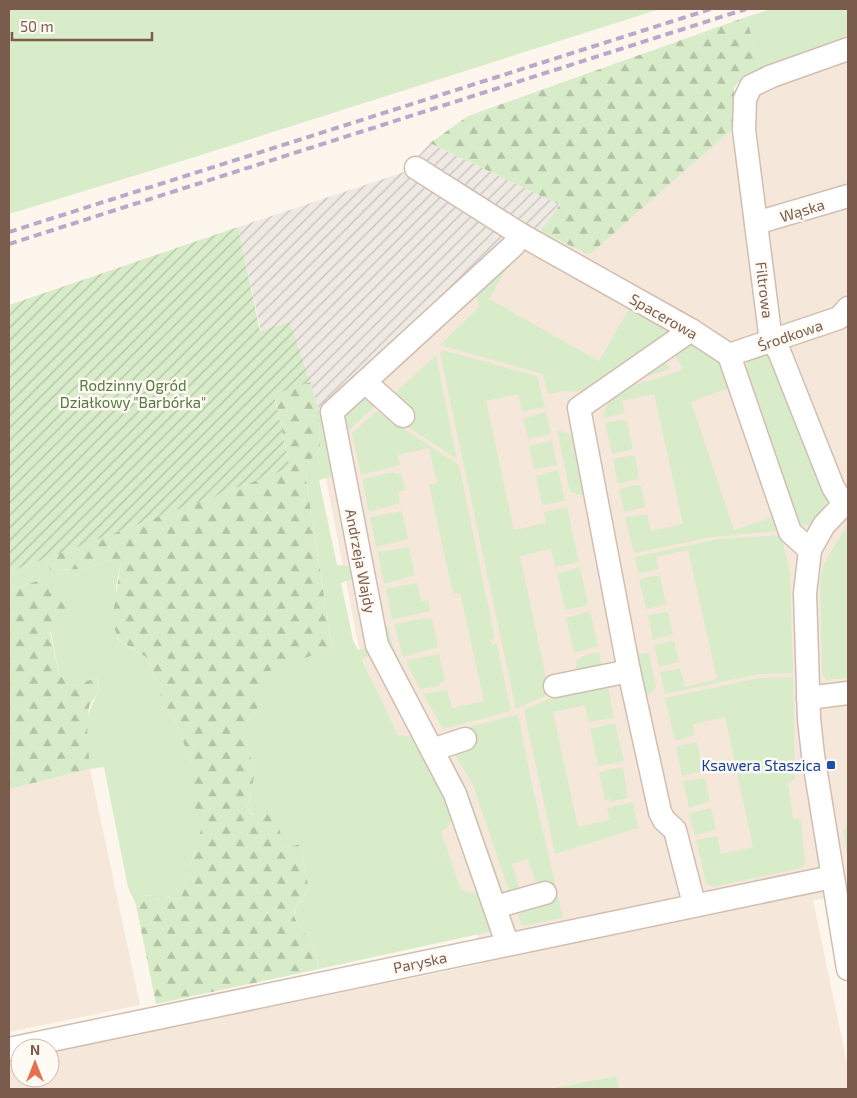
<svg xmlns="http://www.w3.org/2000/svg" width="857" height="1098" font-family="'Exo 2',sans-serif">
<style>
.residential{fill:#f5e8da}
.industrial{fill:url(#industrial-furrows)}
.green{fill:#d8ecc9}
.forest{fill:url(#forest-firs)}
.garden{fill:url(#garden-furrows)}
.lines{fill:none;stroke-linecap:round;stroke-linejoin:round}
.minor-casing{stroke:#d1beb0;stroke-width:25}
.minor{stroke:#fff;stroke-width:22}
.rail{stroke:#b9a8c9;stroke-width:4;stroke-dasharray:8 5;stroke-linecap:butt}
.transit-dot{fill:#1a4fb4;stroke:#fffaf3;stroke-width:2}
.labels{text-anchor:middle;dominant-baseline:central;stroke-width:5;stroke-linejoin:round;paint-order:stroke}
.street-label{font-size:15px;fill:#7a5c4d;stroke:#fffaf3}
.park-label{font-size:15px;fill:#537a41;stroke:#fffaf3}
.transit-label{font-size:15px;fill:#164399;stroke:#fffaf3;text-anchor:end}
</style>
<defs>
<pattern id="industrial-furrows" width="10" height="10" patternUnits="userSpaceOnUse" patternTransform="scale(1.25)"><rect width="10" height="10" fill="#efe9e4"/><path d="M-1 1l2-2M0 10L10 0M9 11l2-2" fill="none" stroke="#c7c0bb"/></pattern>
<pattern id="forest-firs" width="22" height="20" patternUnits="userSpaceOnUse" patternTransform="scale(1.25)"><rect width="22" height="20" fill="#d8ecc9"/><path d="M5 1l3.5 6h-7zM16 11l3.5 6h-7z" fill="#b4c2a5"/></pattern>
<pattern id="garden-furrows" width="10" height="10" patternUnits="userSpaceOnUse" patternTransform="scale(1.25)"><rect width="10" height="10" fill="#d8ecc9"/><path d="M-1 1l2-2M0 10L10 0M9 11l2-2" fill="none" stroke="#b4c2a5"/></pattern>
</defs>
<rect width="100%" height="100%" fill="#fdf6ec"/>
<g class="residential">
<path d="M 848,60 L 848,897 L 813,900 L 848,1068 L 848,1089 L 619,1089 L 615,1076 L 547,1089 L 9,1089 L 9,1061 L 20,1058 L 20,1078 L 50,1078 L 50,1052 L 481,964 L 478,936 L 360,653 L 320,448 L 319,410 L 505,240 L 497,229 L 540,231 L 589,255 L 736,126 L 755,93 Z"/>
<path d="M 90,769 L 140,1005 L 9,1032 L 9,789 Z"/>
</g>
<path class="industrial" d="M 430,143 L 560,205 L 540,231 L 498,229 L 505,240 L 319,410 L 290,322 L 261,331 L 238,227 L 404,172 Z"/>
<g class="green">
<path d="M 9,9 L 660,9 L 163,167 L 9,214 Z"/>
<path d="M 771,9 L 848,9 L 848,41 L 762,71 L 746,17 Z"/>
<path d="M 515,255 L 489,299 L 599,361 L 631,305 L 671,330 L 586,392 L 563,391 L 548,394 L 543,374 L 440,345 L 479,307 L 474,290 Z"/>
<path d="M 689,344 C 712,347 722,368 734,386 L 691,402 L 734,530 L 774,517 L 779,531 L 712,537 L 634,553 L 625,517 L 647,514 L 651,531 L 683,524 L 654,394 L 622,401 L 625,413 L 603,418 C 610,379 656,385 683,368 L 673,352 Z"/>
<path d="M 442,350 L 537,376 L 545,407 L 522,411 L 518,394 L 486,401 L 514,530 L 546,523 L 544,512 L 567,507 L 579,562 L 555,567 L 551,549 L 520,556 L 546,677 L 577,671 L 576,661 L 580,659 L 580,657 L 599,652 L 603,670 L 516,709 L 440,354 Z"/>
<path d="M 753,353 L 774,354 L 827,490 C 827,509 822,531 797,524 L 743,370 Z"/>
<path d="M 436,355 L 457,459 L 385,412 L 390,398 Z"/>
<path d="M 664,358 L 670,369 L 623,384 Z"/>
<path d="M 361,399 L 378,403 L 347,432 L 357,476 L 352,477 L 342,411 Z"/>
<path d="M 319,410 L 334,472 L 331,477 L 319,480 L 337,565 L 350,566 L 353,570 L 352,579 L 341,583 L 353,640 L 358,650 L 369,647 L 372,653 L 362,660 L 398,735 L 415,737 C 424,756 450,797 452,816 C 452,824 446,828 441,832 L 461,890 L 480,894 L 493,931 L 319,969 C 317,961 316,949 312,942 C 294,916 285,918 309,889 L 300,844 L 284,848 L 247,808 L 255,773 L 243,728 L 259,706 L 259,675 L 332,647 L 306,479 L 310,462 L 320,448 Z"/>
<path d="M 377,411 L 459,465 L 495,639 L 490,640 L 492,645 L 497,644 L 511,711 L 443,729 L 423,694 L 447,689 L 452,708 L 484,701 L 460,593 L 453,594 L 429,485 L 437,483 L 429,448 L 397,455 L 400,465 L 361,475 L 352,433 Z"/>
<path d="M 546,412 L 551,434 L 528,439 L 523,419 Z"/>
<path d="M 621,420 L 627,421 L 633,449 L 612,454 L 605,423 Z"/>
<path d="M 557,430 L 575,436 L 588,497 L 570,492 Z"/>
<path d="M 552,440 L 557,465 L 534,469 L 529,446 Z"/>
<path d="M 628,456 L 635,456 L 639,479 L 618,484 L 613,459 Z"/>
<path d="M 558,470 L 565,501 L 542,505 L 536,476 Z"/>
<path d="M 395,472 L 395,474 L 401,473 L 405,490 L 398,492 L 400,503 L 369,512 L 362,479 Z"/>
<path d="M 635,485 L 641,486 L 645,507 L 624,512 L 619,489 Z"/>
<path d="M 402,511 L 408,539 L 376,547 L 370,517 Z"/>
<path d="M 848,523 L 848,678 L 826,680 L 822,673 L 820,579 L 824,564 Z"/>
<path d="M 781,535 L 790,572 L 793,673 L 758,674 L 665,694 L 660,672 L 680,669 L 685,687 L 717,679 L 688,550 L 656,557 L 659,569 L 638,574 L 635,557 L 718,539 Z"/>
<path d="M 409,547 L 415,575 L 384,584 L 378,552 Z"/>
<path d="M 46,558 L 50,570 L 84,569 L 109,560 L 121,561 L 116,587 L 117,639 L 149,659 L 164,706 L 174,719 L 193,766 L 191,796 L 202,826 L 181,899 L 144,895 L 136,905 L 128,887 L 104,767 L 90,769 C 87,740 82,717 99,691 L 97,677 L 73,687 L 59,674 L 41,579 L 9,591 L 9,572 Z"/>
<path d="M 580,567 L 588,605 L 565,610 L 557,574 Z"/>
<path d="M 654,576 L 660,576 L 666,605 L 646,609 L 639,579 Z"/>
<path d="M 417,583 L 421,601 L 428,600 L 430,611 L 392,620 L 386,589 Z"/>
<path d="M 590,611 L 598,646 L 574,653 L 566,618 Z"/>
<path d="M 668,612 L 673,634 L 653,640 L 648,615 Z"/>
<path d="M 425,618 L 432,618 L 438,647 L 403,657 L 394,624 Z"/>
<path d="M 388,625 L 392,644 L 399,659 L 395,661 L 388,648 L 383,627 Z"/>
<path d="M 674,641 L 679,662 L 659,667 L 654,645 Z"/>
<path d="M 649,653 L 656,688 L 643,699 L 631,655 Z"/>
<path d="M 439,654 L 445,682 L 439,683 L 440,686 L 420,689 L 406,661 Z"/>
<path d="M 793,677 L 795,780 L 788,782 L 793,819 L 801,819 L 805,865 L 801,868 L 713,887 L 706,883 L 696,840 L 717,836 L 721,854 L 753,847 L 725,717 L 693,724 L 695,735 L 675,741 L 665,698 L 759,678 Z"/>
<path d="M 607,681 L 614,718 L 588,722 L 585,705 L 553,712 L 578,827 L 610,820 L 607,808 L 633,802 L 638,828 L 555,854 L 524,710 L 558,695 Z"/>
<path d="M 518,714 L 531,780 L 563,918 L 522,926 L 515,905 L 538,890 L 528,859 L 512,864 L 521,894 L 511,897 L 473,785 L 443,734 Z"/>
<path d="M 615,723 L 624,761 L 598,766 L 590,729 Z"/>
<path d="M 697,742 L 703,771 L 682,776 L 676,746 Z"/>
<path d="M 448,753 L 467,789 L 505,897 L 499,894 L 446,760 Z"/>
<path d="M 623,767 L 628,798 L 610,802 L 610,799 L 605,800 L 599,772 Z"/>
<path d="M 705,778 L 710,801 L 689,808 L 683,781 Z"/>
<path d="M 711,808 L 716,829 L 695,836 L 689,813 Z"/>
<path d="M 848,824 L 848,862 L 843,831 Z"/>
<path d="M 616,1076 L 619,1089 L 547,1089 Z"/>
</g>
<g class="forest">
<path d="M 746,17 L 762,71 L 741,79 L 734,88 L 736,126 L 589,255 L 540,231 L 560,205 L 430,143 L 468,116 Z"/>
<path d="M 310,382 L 319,410 L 320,448 L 310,462 L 306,479 L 332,648 L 259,675 L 259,706 L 243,728 L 255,773 L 247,808 L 252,815 L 274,808 L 284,848 L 300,844 L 309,889 C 284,918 294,916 312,942 C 316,949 317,961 319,969 L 156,1004 L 136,905 L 144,895 L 181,899 L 202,826 L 190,796 L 188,778 L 193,766 L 174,719 L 164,706 L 149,659 L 118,639 L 112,620 L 121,562 L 109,560 L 84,569 L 50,570 L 46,558 L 290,468 L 274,393 Z"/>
<path d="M 42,579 L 63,597 L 70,616 L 50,632 L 59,674 L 73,687 L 97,677 L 99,691 L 89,706 L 87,737 L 90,769 L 9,789 L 9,591 Z"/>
</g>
<path class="garden" d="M 238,227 L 260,331 L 290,322 L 310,382 L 274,394 L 290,468 L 9,572 L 9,305 Z"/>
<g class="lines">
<g class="minor-casing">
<g id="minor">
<path d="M 416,168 L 520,234 L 691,330 L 729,355 L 790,532 L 810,550"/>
<path d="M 756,223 L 848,196"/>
<path d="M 691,330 L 579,408 L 629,671 L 660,812 L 664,820 L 675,830 L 694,904"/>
<path d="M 729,355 L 839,318 L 848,308"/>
<path d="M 365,382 L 403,416"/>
<path d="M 848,500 L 824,525 L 810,550 L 805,593 L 809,719 L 813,755 L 848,969"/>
<path d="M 843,503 L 833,487 L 779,351 L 771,341 L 744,130 L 745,99 L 751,86 L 772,76 L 848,49"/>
<path d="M 555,686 L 629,671"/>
<path d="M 808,698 L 848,693"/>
<path d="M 432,750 L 465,739"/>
<path d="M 495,907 L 545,893"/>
<path d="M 507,943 L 455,794 L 377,645 L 332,412 L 514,245 L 520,234"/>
<path d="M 9,1049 L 832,877"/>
</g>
</g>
<use href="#minor" class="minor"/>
<g class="rail">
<path d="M 9,232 L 711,9"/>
<path d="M 9,244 L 746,9"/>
</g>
</g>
<rect class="transit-dot" x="826" y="760" width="10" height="10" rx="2.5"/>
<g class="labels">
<g class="street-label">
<text transform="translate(802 210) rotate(-17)">Wąska</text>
<text transform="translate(765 290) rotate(83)">Filtrowa</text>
<text transform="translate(664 316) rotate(30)">Spacerowa</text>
<text transform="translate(790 335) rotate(-19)">Środkowa</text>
<text transform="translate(361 561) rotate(79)">Andrzeja Wajdy</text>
<text transform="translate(420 962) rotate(-12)">Paryska</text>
</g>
<g class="park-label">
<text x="133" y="385">Rodzinny Ogród<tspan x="133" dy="17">Działkowy "Barbórka"</tspan></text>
</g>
<g class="transit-label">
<text x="821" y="765">Ksawera Staszica</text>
</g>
</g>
<rect width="857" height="1098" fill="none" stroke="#7a5c4d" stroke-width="20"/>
<g transform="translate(35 1063)"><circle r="24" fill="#fffaf3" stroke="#cabbb1"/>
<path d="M0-4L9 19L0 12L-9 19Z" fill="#e76f51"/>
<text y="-8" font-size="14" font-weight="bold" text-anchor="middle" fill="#7a5c4d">N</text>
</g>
<path d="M12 32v8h140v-8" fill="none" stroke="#7a5c4d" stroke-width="2.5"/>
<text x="20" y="32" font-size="15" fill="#7a5c4d" stroke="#fffaf3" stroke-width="4" paint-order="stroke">50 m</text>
</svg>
